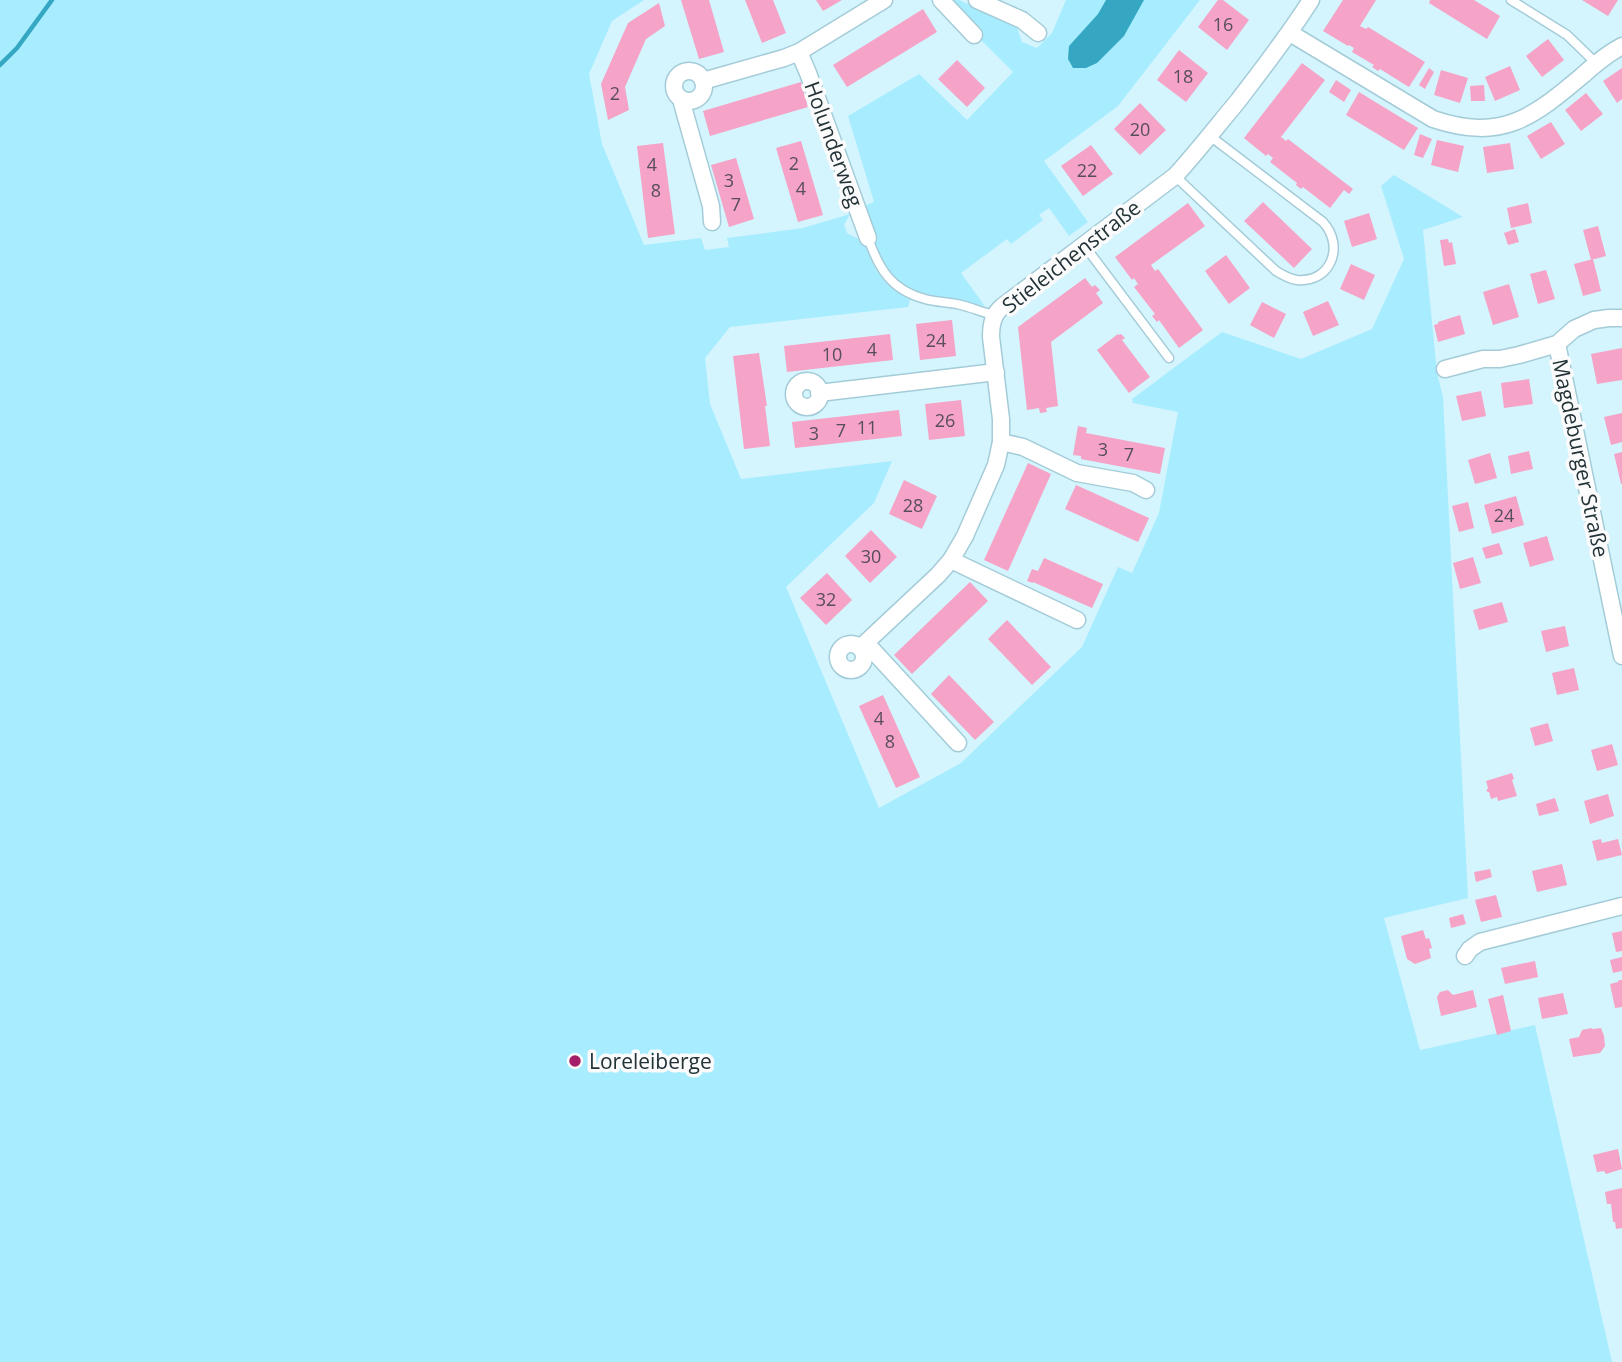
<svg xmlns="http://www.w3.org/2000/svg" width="1622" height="1362" font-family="'Open Sans',sans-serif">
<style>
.green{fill:#a8ecff}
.water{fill:#35a7c2}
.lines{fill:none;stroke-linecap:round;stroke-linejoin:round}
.stream{stroke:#35a7c2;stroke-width:4.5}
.building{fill:#f5a3c6}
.lane-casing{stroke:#a4ccd8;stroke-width:11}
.street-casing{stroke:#a4ccd8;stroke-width:19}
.lane{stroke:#fff;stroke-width:8}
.street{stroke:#fff;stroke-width:16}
.poi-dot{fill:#a41e68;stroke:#fbfbfb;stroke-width:2.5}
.labels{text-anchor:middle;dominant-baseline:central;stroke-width:7;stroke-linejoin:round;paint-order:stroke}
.number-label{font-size:18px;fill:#574e5b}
.street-label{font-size:21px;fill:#223237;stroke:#fbfbfb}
.poi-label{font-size:21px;fill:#223237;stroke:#fbfbfb;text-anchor:start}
</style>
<rect width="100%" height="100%" fill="#d4f5fe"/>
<g class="green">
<path d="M 0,0 L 644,0 L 612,21 L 589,74 L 602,144 L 644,245 L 701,238 L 705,250 L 729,247 L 727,238 L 803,228 L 850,214 L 844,225 L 847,233 L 864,242 C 874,270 882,285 910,300 L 908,307 L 730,327 L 705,358 L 710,404 L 741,479 L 892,461 L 874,503 L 786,587 L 879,808 L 961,763 L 1082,647 L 1118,567 L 1132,573 L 1159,513 L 1178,412 L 1133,403 L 1132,399 L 1222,332 L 1301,359 L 1372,329 L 1404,259 L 1381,186 L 1394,175 L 1463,217 L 1423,230 L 1437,373 L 1443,397 L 1468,898 L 1384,918 L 1420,1050 L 1535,1025 L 1612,1362 L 0,1362 Z"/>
<path d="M 950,0 L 959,0 L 1016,25 L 1022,42 L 1037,48 L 1052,33 L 1066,0 L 1200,0 L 1118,106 L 1044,161 L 1088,222 L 1069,236 L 1049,208 L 1039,215 L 1043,220 L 1011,244 L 1007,239 L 961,273 L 984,305 L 983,306 C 962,301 938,299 917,292 C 881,279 873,239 864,206 L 874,202 L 848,116 L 919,74 L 967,120 L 1013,72 L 976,35 L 980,30 Z"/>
</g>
<path class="water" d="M 1106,0 L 1144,0 L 1124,36 L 1097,63 L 1086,68 L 1073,68 L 1068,59 L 1069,46 L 1098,14 Z"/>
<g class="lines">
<path class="stream" d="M 0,65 L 17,48 L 52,0"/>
</g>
<g class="building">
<path d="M 681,0 L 709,0 L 724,52 L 699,59 Z"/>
<path d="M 745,0 L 773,0 L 786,33 L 762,43 Z"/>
<path d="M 816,0 L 842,0 L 823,11 Z"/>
<path d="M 1218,0 L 1223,0 L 1249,20 L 1227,50 L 1198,27 Z"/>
<path d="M 1343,0 L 1376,0 L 1360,26 L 1366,29 L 1368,27 L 1425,62 L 1409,87 L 1380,69 L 1378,71 L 1372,67 L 1374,65 L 1352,52 L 1354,48 L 1349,45 L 1348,46 L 1323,31 Z"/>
<path d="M 1430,0 L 1474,0 L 1500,16 L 1487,39 L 1429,3 Z"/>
<path d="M 1582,0 L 1618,0 L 1608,16 Z"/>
<path d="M 659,3 L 665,26 L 646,39 L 625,87 L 629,110 L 608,120 L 601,84 L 628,23 Z"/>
<path d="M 923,9 L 937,32 L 847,87 L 833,65 Z"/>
<path d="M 1548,39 L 1564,60 L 1542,77 L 1526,56 Z"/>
<path d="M 1179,50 L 1208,73 L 1186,102 L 1157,80 Z"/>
<path d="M 957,60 L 985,88 L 967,107 L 938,79 Z"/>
<path d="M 1302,63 L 1325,80 L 1281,137 L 1286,141 L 1288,139 L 1353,189 L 1349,194 L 1344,190 L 1330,208 L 1303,187 L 1301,189 L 1296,185 L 1297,183 L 1270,162 L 1273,158 L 1268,154 L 1266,156 L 1244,138 Z"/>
<path d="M 1510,66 L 1520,90 L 1495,101 L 1485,77 Z"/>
<path d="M 1429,68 L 1434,72 L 1425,89 L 1419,85 Z"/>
<path d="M 1622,68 L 1622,99 L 1617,103 L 1603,81 Z"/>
<path d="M 1441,70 L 1468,78 L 1460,103 L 1434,95 Z"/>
<path d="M 1336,80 L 1351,90 L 1344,102 L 1329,92 Z"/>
<path d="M 801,82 L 808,107 L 710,136 L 703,111 Z"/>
<path d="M 1484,85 L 1485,101 L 1471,101 L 1470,86 Z"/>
<path d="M 1359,92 L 1418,128 L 1404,150 L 1346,115 Z"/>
<path d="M 1586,93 L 1603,114 L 1581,131 L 1565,110 Z"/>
<path d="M 1140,103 L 1166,130 L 1140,155 L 1114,129 Z"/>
<path d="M 1551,122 L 1565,144 L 1541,159 L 1527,136 Z"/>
<path d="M 1420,134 L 1432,139 L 1423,158 L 1414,155 Z"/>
<path d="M 1437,140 L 1464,146 L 1458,172 L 1431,165 Z"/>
<path d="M 801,141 L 823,215 L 798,222 L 776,148 Z"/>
<path d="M 663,143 L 675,234 L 648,238 L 637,146 Z"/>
<path d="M 1510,143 L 1514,169 L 1487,173 L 1483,147 Z"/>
<path d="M 1091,145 L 1113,174 L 1083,196 L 1061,166 Z"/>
<path d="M 736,158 L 754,219 L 729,227 L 711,165 Z"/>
<path d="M 1263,202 L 1312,249 L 1294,268 L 1244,221 Z"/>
<path d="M 1188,203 L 1205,226 L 1151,265 L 1155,271 L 1158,269 L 1203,330 L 1179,348 L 1159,320 L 1157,322 L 1152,316 L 1155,314 L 1134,287 L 1138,284 L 1134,278 L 1132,280 L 1115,257 Z"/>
<path d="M 1528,203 L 1532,223 L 1511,228 L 1507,208 Z"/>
<path d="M 1369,213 L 1377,239 L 1352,247 L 1344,221 Z"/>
<path d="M 1598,226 L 1606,256 L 1591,260 L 1583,230 Z"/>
<path d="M 1515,229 L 1519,242 L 1508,245 L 1504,233 Z"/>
<path d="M 1448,239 L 1449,243 L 1452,242 L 1456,264 L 1444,266 L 1440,240 Z"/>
<path d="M 1226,255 L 1250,288 L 1229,304 L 1205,271 Z"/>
<path d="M 1593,259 L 1601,291 L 1583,296 L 1574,264 Z"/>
<path d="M 1351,264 L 1375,275 L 1364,300 L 1340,289 Z"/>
<path d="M 1546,270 L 1555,299 L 1538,304 L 1530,274 Z"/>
<path d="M 1085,278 L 1092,287 L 1095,285 L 1100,290 L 1096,293 L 1103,303 L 1051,342 L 1058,406 L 1046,408 L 1047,412 L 1040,413 L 1039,408 L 1027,410 L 1018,327 Z"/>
<path d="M 1509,284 L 1519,317 L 1493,325 L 1483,292 Z"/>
<path d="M 1328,301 L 1339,325 L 1313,336 L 1303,312 Z"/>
<path d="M 1262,302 L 1286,314 L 1274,338 L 1250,325 Z"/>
<path d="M 1460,315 L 1465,334 L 1438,342 L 1434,325 L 1438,324 L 1438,322 Z"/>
<path d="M 952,320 L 956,356 L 920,360 L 916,324 Z"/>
<path d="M 890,334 L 893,360 L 787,372 L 784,346 Z"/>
<path d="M 1118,334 L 1119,335 L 1121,334 L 1125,338 L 1122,340 L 1150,377 L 1129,393 L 1097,350 Z"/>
<path d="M 1622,348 L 1622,380 L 1597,384 L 1591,354 Z"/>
<path d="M 759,353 L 767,406 L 765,406 L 770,446 L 744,449 L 733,356 Z"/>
<path d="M 1529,379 L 1533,404 L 1504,408 L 1501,383 Z"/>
<path d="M 1481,391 L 1486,416 L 1462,421 L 1456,396 Z"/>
<path d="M 961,400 L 965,436 L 929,440 L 925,404 Z"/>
<path d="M 899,410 L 902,436 L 795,448 L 792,422 Z"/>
<path d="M 1622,413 L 1622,442 L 1611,445 L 1604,417 Z"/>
<path d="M 1078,426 L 1087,428 L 1086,433 L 1165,448 L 1160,474 L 1081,459 L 1081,456 L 1073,455 Z"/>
<path d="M 1529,451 L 1533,469 L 1511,474 L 1508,456 Z"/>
<path d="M 1622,452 L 1622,484 L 1621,484 L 1614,454 Z"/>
<path d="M 1490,453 L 1497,478 L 1475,484 L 1468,460 Z"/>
<path d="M 1028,463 L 1051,474 L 1008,571 L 984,560 Z"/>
<path d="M 904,480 L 937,496 L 922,529 L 889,514 Z"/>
<path d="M 1076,485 L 1149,518 L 1138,542 L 1065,509 Z"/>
<path d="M 1516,496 L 1524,525 L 1492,534 L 1484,505 Z"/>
<path d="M 1468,502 L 1474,528 L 1459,532 L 1452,506 Z"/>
<path d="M 871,530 L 897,557 L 870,583 L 845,556 Z"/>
<path d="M 1547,536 L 1554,560 L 1530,567 L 1523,543 Z"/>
<path d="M 1499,543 L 1503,554 L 1486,559 L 1482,548 Z"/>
<path d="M 1473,557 L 1481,583 L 1460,589 L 1453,563 Z"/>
<path d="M 1044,558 L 1103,584 L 1092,608 L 1033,582 L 1033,583 L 1027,581 L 1032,569 L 1038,571 Z"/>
<path d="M 827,573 L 852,600 L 826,625 L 800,598 Z"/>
<path d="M 970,582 L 988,601 L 912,674 L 894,655 Z"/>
<path d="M 1502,602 L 1508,622 L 1479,630 L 1473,610 Z"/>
<path d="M 1007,620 L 1051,667 L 1032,685 L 988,639 Z"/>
<path d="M 1565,626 L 1569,646 L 1546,652 L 1541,631 Z"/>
<path d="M 1574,668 L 1579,690 L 1557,695 L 1552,673 Z"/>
<path d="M 949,675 L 994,722 L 975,740 L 931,694 Z"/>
<path d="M 883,695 L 920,777 L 896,788 L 859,706 Z"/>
<path d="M 1548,723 L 1553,741 L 1535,746 L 1530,728 Z"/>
<path d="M 1612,744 L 1618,765 L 1597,771 L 1591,750 Z"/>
<path d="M 1512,773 L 1514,779 L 1512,780 L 1517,796 L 1498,801 L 1497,797 L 1491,799 L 1489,792 L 1486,791 L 1488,788 L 1486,781 Z"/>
<path d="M 1608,794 L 1614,816 L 1590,824 L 1584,801 Z"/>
<path d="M 1555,798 L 1559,811 L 1539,816 L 1536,804 Z"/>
<path d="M 1601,839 L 1602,843 L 1618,839 L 1622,855 L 1597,861 L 1592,841 Z"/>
<path d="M 1562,864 L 1567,885 L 1537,892 L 1532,871 Z"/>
<path d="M 1490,869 L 1492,877 L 1476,882 L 1474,872 Z"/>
<path d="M 1496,895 L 1502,917 L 1481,922 L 1475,900 Z"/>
<path d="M 1463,914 L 1466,924 L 1451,928 L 1449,918 Z"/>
<path d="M 1423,930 L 1426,939 L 1429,938 L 1432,948 L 1429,949 L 1431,958 L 1415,964 L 1407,959 L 1401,936 Z"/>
<path d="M 1622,931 L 1622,951 L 1616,952 L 1612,933 Z"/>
<path d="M 1622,957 L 1622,971 L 1613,973 L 1610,960 Z"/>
<path d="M 1535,961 L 1538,977 L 1505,984 L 1501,968 Z"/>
<path d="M 1619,980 L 1622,980 L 1622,1007 L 1615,1008 L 1610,984 L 1618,982 Z"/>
<path d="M 1448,990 L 1453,995 L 1473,990 L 1477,1007 L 1441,1016 L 1437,997 L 1440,992 Z"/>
<path d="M 1563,993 L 1568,1014 L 1542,1019 L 1538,998 Z"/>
<path d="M 1503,995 L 1511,1031 L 1497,1035 L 1488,999 Z"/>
<path d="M 1592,1028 L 1592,1029 L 1601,1028 L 1604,1036 L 1605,1046 L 1600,1053 L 1573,1057 L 1569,1039 L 1579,1037 L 1582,1030 Z"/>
<path d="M 1618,1149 L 1622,1169 L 1606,1174 L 1604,1171 L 1597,1172 L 1593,1155 Z"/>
<path d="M 1622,1188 L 1622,1228 L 1616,1229 L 1615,1222 L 1613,1222 L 1611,1204 L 1607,1204 L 1605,1192 Z"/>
</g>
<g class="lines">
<g class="lane-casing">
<g id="lane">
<path d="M 1511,0 L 1567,35 L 1596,63"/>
<path d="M 1175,176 L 1276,271 C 1283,275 1289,279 1297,280 C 1331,283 1345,246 1323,222 L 1210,136"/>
<path d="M 868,238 C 879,269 891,290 925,299 C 935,302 947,302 957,304 C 970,307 982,312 994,315"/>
<path d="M 1084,245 L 1169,358"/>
</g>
</g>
<g class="street-casing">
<g id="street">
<path d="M 941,0 L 974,35"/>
<path d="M 977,0 L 1022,20 L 1038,33"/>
<path d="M 1290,33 L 1433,119 C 1502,142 1532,118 1583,75 C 1595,64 1607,54 1622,46"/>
<path d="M 799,52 L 808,73 L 868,238"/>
<circle cx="689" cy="86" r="15"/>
<path d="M 703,81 L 784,58 L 799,52 L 884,0"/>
<path d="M 683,100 L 682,103 L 711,206 L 712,222"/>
<path d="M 1557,344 L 1622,656"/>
<path d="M 1445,369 L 1483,359 L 1500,359 L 1519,355 L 1557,344 L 1574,329 L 1594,320 L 1609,318 L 1622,318"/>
<circle cx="807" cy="394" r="13"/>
<path d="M 819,393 L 996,372"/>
<path d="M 1001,442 L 1023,447 L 1077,473 L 1133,483 L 1146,490"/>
<path d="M 951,560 L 1077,620"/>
<path d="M 866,643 L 958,743"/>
<circle cx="851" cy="657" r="13"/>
<path d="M 860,648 L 938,575 L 951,560 L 965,536 L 996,465 L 1001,442 L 1001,419 L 991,337 C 991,324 993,314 1003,306 L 1175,176 C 1197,152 1217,126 1238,101 C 1263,68 1289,35 1311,0"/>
<path d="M 1465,956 L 1470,949 L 1480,942 L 1622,906"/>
</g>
</g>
<use href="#lane" class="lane"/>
<use href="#street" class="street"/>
</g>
<circle class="poi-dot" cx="575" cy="1061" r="7"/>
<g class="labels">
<g class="number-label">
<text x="1223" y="24">16</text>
<text x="1183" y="76">18</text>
<text x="615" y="93">2</text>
<text x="1140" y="129">20</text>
<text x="794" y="163">2</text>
<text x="652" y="164">4</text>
<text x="1087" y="170">22</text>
<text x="729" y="180">3</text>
<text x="801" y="188">4</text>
<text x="656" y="190">8</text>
<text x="736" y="204">7</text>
<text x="936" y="340">24</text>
<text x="872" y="349">4</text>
<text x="832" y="354">10</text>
<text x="945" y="420">26</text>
<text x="867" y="427">11</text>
<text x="841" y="430">7</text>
<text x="814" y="433">3</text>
<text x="1103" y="449">3</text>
<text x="1129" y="454">7</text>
<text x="913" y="505">28</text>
<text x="1504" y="515">24</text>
<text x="871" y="556">30</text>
<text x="826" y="599">32</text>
<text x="879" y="718">4</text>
<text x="890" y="741">8</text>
</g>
<g class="street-label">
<text transform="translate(834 144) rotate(70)">Holunderweg</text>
<text transform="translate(1071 256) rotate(-38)">Stieleichenstraße</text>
<text transform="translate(1581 458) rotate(78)">Magdeburger Straße</text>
</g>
<g class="poi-label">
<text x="589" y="1061">Loreleiberge</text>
</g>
</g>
</svg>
